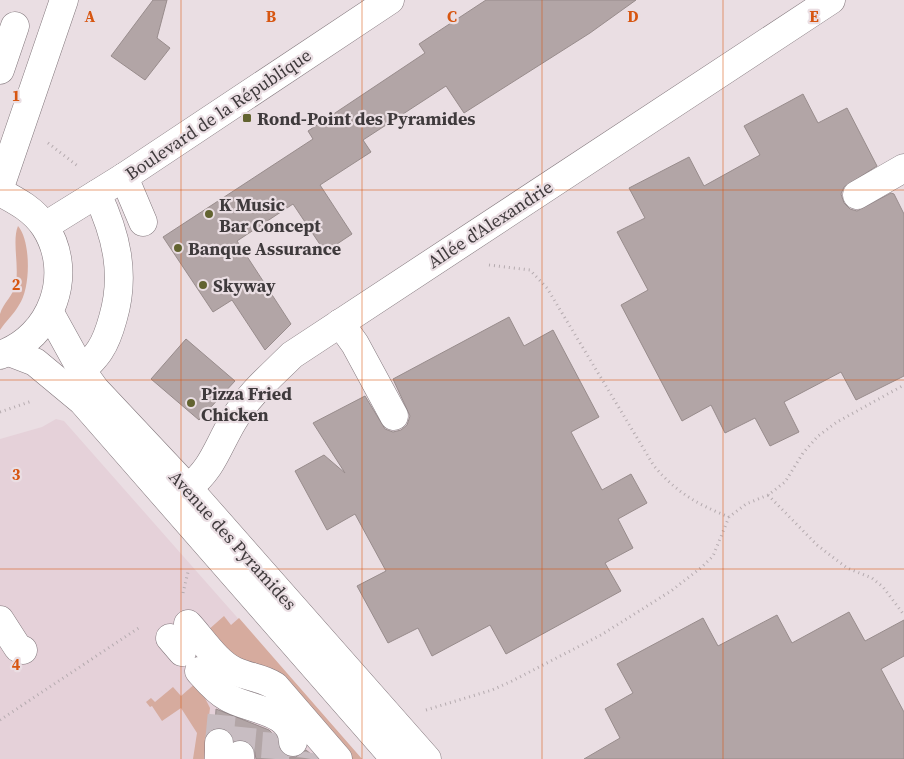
<svg xmlns="http://www.w3.org/2000/svg" width="904" height="759" font-family="'Source Serif 4',serif">
<style>
.built{fill:#e5d1d9}
.green{fill:#d6ab9e}
.building{fill:#b2a5a6;stroke:#988c8c}
.lines{fill:none;stroke-linecap:round;stroke-linejoin:round}
.minor-tunnel{stroke:#c8bdc2;stroke-width:28;stroke-dasharray:28 14;stroke-linecap:butt}
.minor-casing{stroke:#82777c;stroke-width:29}
.major-casing{stroke:#82777c;stroke-width:29}
.path{stroke:#b5abaf;stroke-width:3;stroke-dasharray:1 4;stroke-linecap:butt}
.minor{stroke:#fff;stroke-width:28}
.major{stroke:#fff;stroke-width:28}
.grid{fill:none;stroke:#d75611;stroke-width:1;stroke-opacity:0.55}
.poi-dot{fill:#626330;stroke:#eadee3;stroke-width:2}
.labels{text-anchor:middle;dominant-baseline:central;stroke-width:4.5;stroke-linejoin:round;paint-order:stroke}
.street-label{font-size:18px;fill:#3f3a3c;stroke:#eadee3}
.poi-label{font-size:18px;font-weight:bold;fill:#3f3a3c;stroke:#eadee3;text-anchor:start}
.grid-label{font-size:16px;text-anchor:middle;font-weight:bold;fill:#d75611;stroke:#eadee3;stroke-width:4.5;stroke-linejoin:round;paint-order:stroke}
</style>
<rect width="100%" height="100%" fill="#eadee3"/>
<path class="built" d="M 56,419 L 64,421 L 362,759 L 0,759 L 0,439 L 42,427 Z"/>
<g class="green">
<path d="M 18,226 C 31,241 31,288 19,305 C 14,314 6,321 0,330 C 0,325 0,318 0,314 C 3,303 14,295 16,283 C 19,265 12,240 18,226 Z"/>
<path d="M 224,616 L 231,625 L 239,618 L 362,759 L 351,759 L 207,631 Z"/>
<path d="M 197,682 L 210,708 L 204,759 L 193,759 L 197,733 L 181,708 L 162,721 L 152,706 L 150,707 L 146,702 L 151,698 L 155,702 L 173,687 L 181,696 Z"/>
</g>
<g class="building">
<path d="M 153,0 L 167,0 L 157,38 L 170,48 L 145,80 L 111,56 Z"/>
<path d="M 486,0 L 636,0 L 590,33 L 464,113 L 446,86 L 363,140 L 371,152 L 320,185 L 352,234 L 325,252 L 293,204 L 237,241 L 291,324 L 265,350 L 232,300 L 213,312 L 163,237 L 313,139 L 308,131 L 425,53 L 419,44 Z"/>
<path d="M 803,94 L 818,123 L 847,108 L 877,166 L 844,187 L 841,194 L 844,203 L 850,209 L 857,211 L 891,193 L 894,194 L 904,214 L 904,376 L 856,400 L 841,372 L 784,402 L 799,432 L 770,446 L 755,418 L 725,433 L 711,405 L 682,421 L 621,305 L 648,290 L 617,232 L 645,218 L 629,188 L 689,157 L 704,186 L 760,155 L 744,126 Z"/>
<path d="M 509,317 L 524,346 L 553,330 L 599,417 L 571,432 L 602,490 L 631,474 L 647,503 L 618,519 L 633,548 L 605,563 L 621,591 L 506,654 L 490,625 L 432,656 L 418,628 L 388,643 L 357,586 L 386,571 L 355,514 L 327,530 L 295,471 L 324,455 L 345,473 L 313,423 L 365,396 L 385,429 L 393,432 L 401,430 L 407,425 L 410,416 L 393,379 Z"/>
<path d="M 186,339 L 235,381 L 199,420 L 151,379 Z"/>
<path d="M 849,612 L 865,641 L 904,620 L 904,656 L 881,669 L 904,712 L 904,759 L 584,759 L 620,738 L 605,709 L 633,693 L 617,664 L 703,618 L 718,646 L 777,615 L 792,643 Z"/>
<path d="M 216,709 L 269,730 L 276,737 L 281,752 L 287,757 L 296,757 L 306,750 L 317,759 L 256,759 L 254,748 L 248,742 L 240,739 L 234,741 L 227,730 L 215,728 Z"/>
</g>
<g class="lines">
<g class="minor-tunnel">
<path d="M 219,743 L 223,701"/>
<path d="M 240,755 L 244,713"/>
<path d="M 275,759 L 277,733"/>
<path d="M 311,759 L 312,753"/>
</g>
<g class="minor-casing">
<g id="minor">
<path d="M 0,70 L 15,26"/>
<path d="M 124,177 L 143,222"/>
<path d="M 0,187 L 64,0"/>
<path d="M 857,195 L 904,168"/>
<path d="M 45,226 L 124,177 L 390,0"/>
<path d="M 340,323 L 355,344 L 394,416"/>
<path d="M 82,371 C 88,364 95,358 100,350 C 106,341 110,329 113,318 C 126,274 116,234 97,194"/>
<path d="M 188,488 C 213,468 217,448 233,421 C 248,395 271,376 292,355 L 831,0"/>
<path d="M 0,620 L 18,648 L 23,650"/>
<path d="M 188,624 C 202,639 217,663 235,671 C 250,678 261,677 275,686 L 338,759"/>
<path d="M 170,638 L 182,652"/>
<path d="M 199,671 C 207,680 216,691 227,697 C 247,710 293,709 293,742"/>
<path d="M 219,759 L 219,743"/>
<path d="M 240,759 L 240,755"/>
</g>
</g>
<g class="major-casing">
<g id="major">
<path d="M 0,192 C 17,201 34,210 45,227 C 75,274 52,337 0,355"/>
<path d="M 50,313 L 82,371 L 95,389 L 188,488 L 427,759"/>
<path d="M 9,352 L 35,362 L 82,401 L 395,759"/>
</g>
</g>
<g class="path">
<path d="M 48,143 L 79,167"/>
<path d="M 489,265 L 530,270 L 547,288 L 654,466 C 677,493 697,504 729,517"/>
<path d="M 0,412 L 32,401"/>
<path d="M 768,495 L 817,545 L 847,568 L 872,578 L 883,587 L 904,615"/>
<path d="M 183,593 L 188,572"/>
<path d="M 426,710 L 492,690 L 512,681 L 601,635 L 671,591 L 702,567 L 713,556 L 729,517 L 746,504 L 768,495 L 785,482 L 803,453 L 818,436 L 837,422 L 904,385"/>
<path d="M 0,720 L 140,627"/>
</g>
<use href="#minor" class="minor"/>
<use href="#major" class="major"/>
</g>
<path class="grid" d="M 181,0 L 181,759M 362,0 L 362,759M 542,0 L 542,759M 723,0 L 723,759M 0,190 L 904,190M 0,380 L 904,380M 0,569 L 904,569"/>
<g class="poi-dot">
<rect x="242" y="113" width="10" height="10" rx="2.5"/>
<circle cx="209" cy="214" r="5"/>
<circle cx="178" cy="248" r="5"/>
<circle cx="203" cy="285" r="5"/>
<circle cx="191" cy="403" r="5"/>
</g>
<g class="labels">
<g class="street-label">
<text transform="translate(218 114) rotate(-34)">Boulevard de la République</text>
<text transform="translate(490 224) rotate(-33)">Allée d'Alexandrie</text>
<text transform="translate(233 540) rotate(48)">Avenue des Pyramides</text>
</g>
<g class="poi-label">
<text x="257" y="118">Rond-Point des Pyramides</text>
<text x="219" y="204">K Music<tspan x="219" dy="21">Bar Concept</tspan></text>
<text x="188" y="248">Banque Assurance</text>
<text x="213" y="285">Skyway</text>
<text x="201" y="393">Pizza Fried<tspan x="201" dy="21">Chicken</tspan></text>
</g>
</g>
<g class="grid-label">
<text x="90" y="22">A</text>
<text x="271" y="22">B</text>
<text x="452" y="22">C</text>
<text x="633" y="22">D</text>
<text x="814" y="22">E</text>
<text x="16" y="101">1</text>
<text x="16" y="290">2</text>
<text x="16" y="480">3</text>
<text x="16" y="670">4</text>
</g>
</svg>
